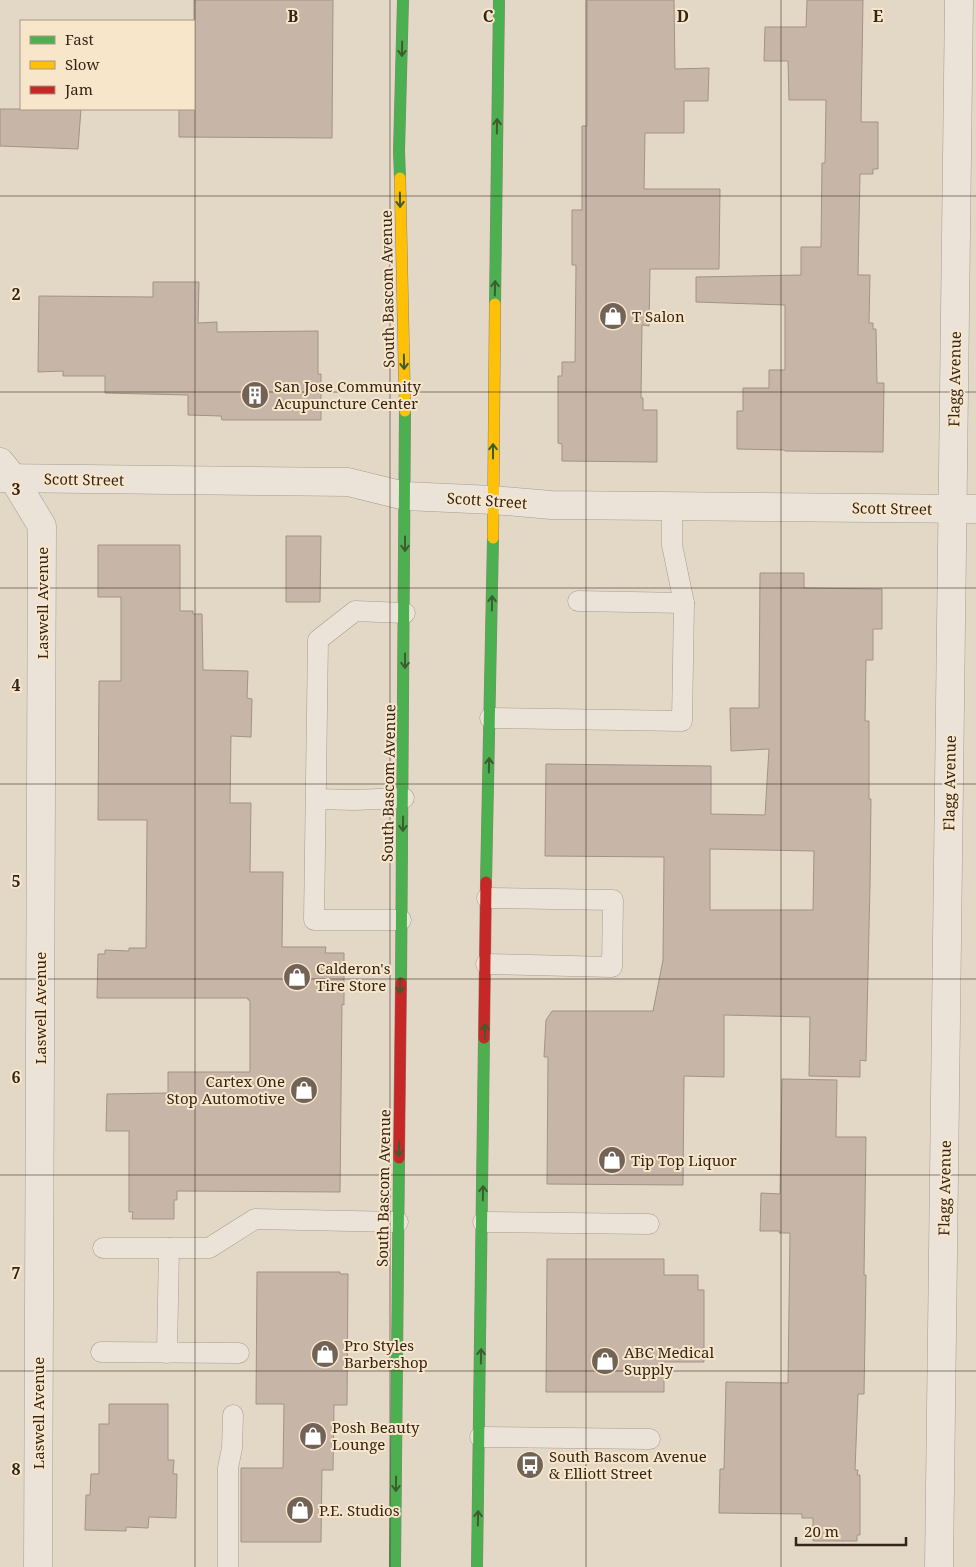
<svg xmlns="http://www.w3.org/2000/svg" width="976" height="1567" font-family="'Noto Serif',serif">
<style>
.building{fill:#c7b5a7;stroke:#a29386;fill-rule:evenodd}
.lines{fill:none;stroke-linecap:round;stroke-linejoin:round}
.lane-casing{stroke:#a79d90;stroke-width:21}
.street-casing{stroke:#a79d90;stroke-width:29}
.fast-casing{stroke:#8d8277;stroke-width:12}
.slow-casing{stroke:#8d8277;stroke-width:12}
.jam-casing{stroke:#8d8277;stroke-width:12}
.lane{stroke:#ebe3d8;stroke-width:20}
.street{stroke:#ebe3d8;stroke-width:28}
.fast{stroke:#4caf50;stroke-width:11}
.slow{stroke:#ffc107;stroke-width:11}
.jam{stroke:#c62828;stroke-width:11}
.oneway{stroke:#3e5c2f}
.grid{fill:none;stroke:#352419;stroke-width:1;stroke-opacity:0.55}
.labels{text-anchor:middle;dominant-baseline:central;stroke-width:4;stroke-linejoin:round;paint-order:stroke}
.street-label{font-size:15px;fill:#352419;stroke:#f7e6c9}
.poi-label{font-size:15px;fill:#352419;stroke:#f7e6c9;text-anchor:start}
.grid-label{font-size:16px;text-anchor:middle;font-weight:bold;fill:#352419;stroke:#f7e6c9;stroke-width:4;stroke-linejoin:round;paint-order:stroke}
</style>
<rect width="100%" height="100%" fill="#e3d8c6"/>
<g class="building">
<path d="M 194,0 L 333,0 L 332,138 L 179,137 L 179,109 L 194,109 Z"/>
<path d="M 587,0 L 674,0 L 675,69 L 709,68 L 708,101 L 684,101 L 684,133 L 645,133 L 644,189 L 720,189 L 719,269 L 650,269 L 649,326 L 642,325 L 641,398 L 643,398 L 643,410 L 657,410 L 657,462 L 562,461 L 562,444 L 558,443 L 558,376 L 562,376 L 562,362 L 575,362 L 576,265 L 572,265 L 572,210 L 582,210 L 582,126 L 587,126 Z"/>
<path d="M 807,0 L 863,0 L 861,122 L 878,122 L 878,169 L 873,169 L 873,174 L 860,174 L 858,275 L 870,275 L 869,323 L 873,323 L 873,329 L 876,329 L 877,383 L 884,383 L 883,452 L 785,451 L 784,450 L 737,449 L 737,411 L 743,411 L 743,388 L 769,388 L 769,370 L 785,370 L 785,305 L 696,302 L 696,277 L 801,275 L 801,247 L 821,247 L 822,163 L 825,163 L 826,100 L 789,100 L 788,61 L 764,61 L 765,27 L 806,27 Z"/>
<path d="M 0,109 L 81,109 L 78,149 L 0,146 Z"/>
<path d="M 153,282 L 199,282 L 198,323 L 217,322 L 217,332 L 318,331 L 318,374 L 321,374 L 321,420 L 222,420 L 221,416 L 188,415 L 188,395 L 105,393 L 105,376 L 63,376 L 63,371 L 38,372 L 39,296 L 153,297 Z"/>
<path d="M 286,536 L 321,536 L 320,602 L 286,602 Z"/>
<path d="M 98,545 L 180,545 L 180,611 L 193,611 L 193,614 L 202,614 L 203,670 L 248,671 L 247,698 L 252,699 L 251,737 L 231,736 L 230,803 L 251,803 L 250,872 L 283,872 L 282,947 L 326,947 L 325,953 L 344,953 L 344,1005 L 342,1004 L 340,1192 L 177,1191 L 177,1200 L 174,1200 L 174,1219 L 132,1219 L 133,1212 L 129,1212 L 129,1131 L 106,1131 L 107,1094 L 168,1093 L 168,1072 L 250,1072 L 250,1000 L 248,1000 L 248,998 L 97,998 L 98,954 L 105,954 L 105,950 L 129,951 L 129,948 L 146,948 L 147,820 L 98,820 L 99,681 L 121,681 L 121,597 L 98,597 Z"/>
<path d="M 760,573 L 804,573 L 804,588 L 882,589 L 882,629 L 873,629 L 873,660 L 866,660 L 865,721 L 869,721 L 869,799 L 871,799 L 870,885 L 866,1061 L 860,1060 L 860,1077 L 809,1076 L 810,1017 L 724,1015 L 724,1077 L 684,1076 L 683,1185 L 547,1184 L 548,1057 L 544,1057 L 546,1020 L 552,1011 L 653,1011 L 663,960 L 664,857 L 545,856 L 546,764 L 711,766 L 711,814 L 765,815 L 769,749 L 731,751 L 730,708 L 759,708 ZM 710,849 L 814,851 L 813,910 L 710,910 Z"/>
<path d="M 782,1079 L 837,1080 L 836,1137 L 866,1137 L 864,1275 L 866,1275 L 864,1394 L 858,1394 L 855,1470 L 858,1470 L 857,1475 L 860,1475 L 860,1535 L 857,1535 L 857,1541 L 813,1541 L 813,1518 L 802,1518 L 802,1514 L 719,1513 L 720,1469 L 724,1469 L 726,1382 L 788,1383 L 790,1233 L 779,1233 L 780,1231 L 760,1231 L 761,1193 L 780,1194 Z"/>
<path d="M 547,1259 L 664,1259 L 664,1275 L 698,1275 L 698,1290 L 704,1290 L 704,1362 L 664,1362 L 664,1392 L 546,1392 Z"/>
<path d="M 257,1272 L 340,1272 L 340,1274 L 348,1274 L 347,1405 L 334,1405 L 333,1470 L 322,1470 L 321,1542 L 241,1542 L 241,1468 L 283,1468 L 284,1404 L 256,1404 Z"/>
<path d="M 109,1404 L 168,1404 L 168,1460 L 174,1460 L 173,1474 L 177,1474 L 176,1518 L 149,1517 L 148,1528 L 126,1527 L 126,1531 L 85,1530 L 86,1495 L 90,1495 L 91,1474 L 99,1474 L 99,1424 L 109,1424 Z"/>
</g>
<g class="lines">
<g class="lane-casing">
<g id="lane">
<path d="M 578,601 L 684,603"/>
<path d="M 490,718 L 682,721 L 684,603 L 672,545 L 672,506"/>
<path d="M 316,799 L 354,800 L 404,798"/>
<path d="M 401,920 L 314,920 L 318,640 L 355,611 L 405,613"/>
<path d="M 486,964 L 612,967 L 613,900 L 487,898"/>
<path d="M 483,1222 L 649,1224"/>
<path d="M 103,1248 L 209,1248 L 255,1219 L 398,1222"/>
<path d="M 101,1352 L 239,1353"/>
<path d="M 167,1353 L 169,1248"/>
<path d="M 480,1437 L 650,1439"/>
<path d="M 228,1567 L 228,1468 L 232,1448 L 233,1415"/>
</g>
</g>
<g class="street-casing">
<g id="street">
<path d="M 0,462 L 13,478 L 42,526 L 38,1567"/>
<path d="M 0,478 L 348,482 L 405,496 L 493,500 L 551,505 L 976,509"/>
<path d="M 939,1567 L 959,0"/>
</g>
</g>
<g class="fast-casing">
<g id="fast">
<path d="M 400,178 L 399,151 L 403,0"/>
<path d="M 495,304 L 499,0"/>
<path d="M 486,882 L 493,538"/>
<path d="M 401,983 L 405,411"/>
<path d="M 395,1567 L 399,1158"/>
<path d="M 477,1567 L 484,1038"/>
</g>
</g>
<g class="slow-casing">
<g id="slow">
<path d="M 400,178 L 405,411"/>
<path d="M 493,538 L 495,304"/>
</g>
</g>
<g class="jam-casing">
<g id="jam">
<path d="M 484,1038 L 486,882"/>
<path d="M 399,1158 L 401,983"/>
</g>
</g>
<use href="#lane" class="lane"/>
<use href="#street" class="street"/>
<use href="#fast" class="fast"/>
<use href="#slow" class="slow"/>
<use href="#jam" class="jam"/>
</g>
<defs><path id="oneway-shaft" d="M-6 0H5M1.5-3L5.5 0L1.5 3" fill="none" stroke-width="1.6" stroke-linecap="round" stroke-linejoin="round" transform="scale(1.25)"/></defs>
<g class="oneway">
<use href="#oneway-shaft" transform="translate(402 49) rotate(91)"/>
<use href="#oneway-shaft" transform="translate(497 126) rotate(-89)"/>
<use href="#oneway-shaft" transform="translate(400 200) rotate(89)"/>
<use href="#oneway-shaft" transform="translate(495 288) rotate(-89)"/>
<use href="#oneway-shaft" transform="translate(404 362) rotate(89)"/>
<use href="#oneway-shaft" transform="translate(493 451) rotate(-90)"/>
<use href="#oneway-shaft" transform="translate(405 544) rotate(90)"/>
<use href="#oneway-shaft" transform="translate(492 603) rotate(-89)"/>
<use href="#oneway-shaft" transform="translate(405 661) rotate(90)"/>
<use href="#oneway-shaft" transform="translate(489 765) rotate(-89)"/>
<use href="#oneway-shaft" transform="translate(403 824) rotate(91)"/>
<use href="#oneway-shaft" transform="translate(400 986) rotate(91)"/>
<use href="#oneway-shaft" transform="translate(485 1031) rotate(-89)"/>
<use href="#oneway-shaft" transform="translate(399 1149) rotate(91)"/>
<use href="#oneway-shaft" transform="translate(483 1193) rotate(-89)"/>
<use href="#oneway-shaft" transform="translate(481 1356) rotate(-89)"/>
<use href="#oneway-shaft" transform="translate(396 1484) rotate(91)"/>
<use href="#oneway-shaft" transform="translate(478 1518) rotate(-89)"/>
</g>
<path class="grid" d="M 195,0 L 195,1567M 390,0 L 390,1567M 586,0 L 586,1567M 781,0 L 781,1567M 0,196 L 976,196M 0,392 L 976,392M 0,588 L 976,588M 0,784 L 976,784M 0,979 L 976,979M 0,1175 L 976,1175M 0,1371 L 976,1371"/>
<defs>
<g id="shop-disc" transform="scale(1.4375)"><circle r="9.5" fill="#726356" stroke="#f7e6c9"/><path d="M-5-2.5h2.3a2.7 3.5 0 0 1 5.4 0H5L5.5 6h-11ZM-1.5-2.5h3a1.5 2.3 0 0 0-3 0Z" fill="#fff"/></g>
<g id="building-disc" transform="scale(1.4375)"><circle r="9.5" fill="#726356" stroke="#f7e6c9"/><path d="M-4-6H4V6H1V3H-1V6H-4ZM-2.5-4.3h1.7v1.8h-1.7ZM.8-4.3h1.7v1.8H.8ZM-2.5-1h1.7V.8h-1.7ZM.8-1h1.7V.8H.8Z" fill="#fff"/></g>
<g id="bus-disc" transform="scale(1.4375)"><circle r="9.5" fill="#726356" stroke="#f7e6c9"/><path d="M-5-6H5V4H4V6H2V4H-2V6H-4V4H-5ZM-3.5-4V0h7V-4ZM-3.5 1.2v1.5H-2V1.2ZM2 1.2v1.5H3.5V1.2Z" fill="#fff"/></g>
</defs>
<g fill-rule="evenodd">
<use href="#shop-disc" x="613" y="316"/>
<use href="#building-disc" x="255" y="395"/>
<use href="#shop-disc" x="297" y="977"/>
<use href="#shop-disc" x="304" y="1090"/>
<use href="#shop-disc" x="612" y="1160"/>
<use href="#shop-disc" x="325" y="1354"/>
<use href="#shop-disc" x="605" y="1361"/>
<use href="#shop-disc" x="313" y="1436"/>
<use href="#bus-disc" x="530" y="1465"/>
<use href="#shop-disc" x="300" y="1510"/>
</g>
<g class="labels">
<g class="street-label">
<text transform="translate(387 289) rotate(-91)">South Bascom Avenue</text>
<text transform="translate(954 379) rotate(-89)">Flagg Avenue</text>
<text transform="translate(84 479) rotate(1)">Scott Street</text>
<text transform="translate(487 500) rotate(4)">Scott Street</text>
<text transform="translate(892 508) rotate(1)">Scott Street</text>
<text transform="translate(42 603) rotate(-90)">Laswell Avenue</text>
<text transform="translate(388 783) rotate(-89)">South Bascom Avenue</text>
<text transform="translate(949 783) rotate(-89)">Flagg Avenue</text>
<text transform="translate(40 1008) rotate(-90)">Laswell Avenue</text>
<text transform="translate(383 1188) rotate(-89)">South Bascom Avenue</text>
<text transform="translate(944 1188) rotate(-89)">Flagg Avenue</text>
<text transform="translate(38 1413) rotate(-90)">Laswell Avenue</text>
</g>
<g class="poi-label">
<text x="632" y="316">T Salon</text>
<text x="274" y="386">San Jose Community<tspan x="274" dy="17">Acupuncture Center</tspan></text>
<text x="316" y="968">Calderon's<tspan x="316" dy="17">Tire Store</tspan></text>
<text x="285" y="1081" text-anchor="end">Cartex One<tspan x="285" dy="17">Stop Automotive</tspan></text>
<text x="631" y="1160">Tip Top Liquor</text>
<text x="344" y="1345">Pro Styles<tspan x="344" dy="17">Barbershop</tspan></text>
<text x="624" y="1352">ABC Medical<tspan x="624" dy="17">Supply</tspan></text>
<text x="332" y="1427">Posh Beauty<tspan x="332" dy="17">Lounge</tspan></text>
<text x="549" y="1456">South Bascom Avenue<tspan x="549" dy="17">&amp; Elliott Street</tspan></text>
<text x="319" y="1510">P.E. Studios</text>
</g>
</g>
<g class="grid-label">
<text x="293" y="22">B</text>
<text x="488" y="22">C</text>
<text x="683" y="22">D</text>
<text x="878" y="22">E</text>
<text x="16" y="300">2</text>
<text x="16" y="495">3</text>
<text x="16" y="691">4</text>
<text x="16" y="887">5</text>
<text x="16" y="1083">6</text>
<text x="16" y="1279">7</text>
<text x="16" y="1475">8</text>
</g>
<rect x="20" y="20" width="175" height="90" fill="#f7e6c9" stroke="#a99883"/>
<rect x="30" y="36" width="25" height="8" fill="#4caf50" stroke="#a99883"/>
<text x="65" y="45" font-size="15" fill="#352419">Fast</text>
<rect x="30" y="61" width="25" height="8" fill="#ffc107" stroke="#a99883"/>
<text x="65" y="70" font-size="15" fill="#352419">Slow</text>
<rect x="30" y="86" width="25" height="8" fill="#c62828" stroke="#a99883"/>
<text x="65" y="95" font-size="15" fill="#352419">Jam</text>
<path d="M796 1537v8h110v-8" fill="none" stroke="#352419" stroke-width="2.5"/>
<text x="804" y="1537" font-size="15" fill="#352419" stroke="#f7e6c9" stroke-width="4" paint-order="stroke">20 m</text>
</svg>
